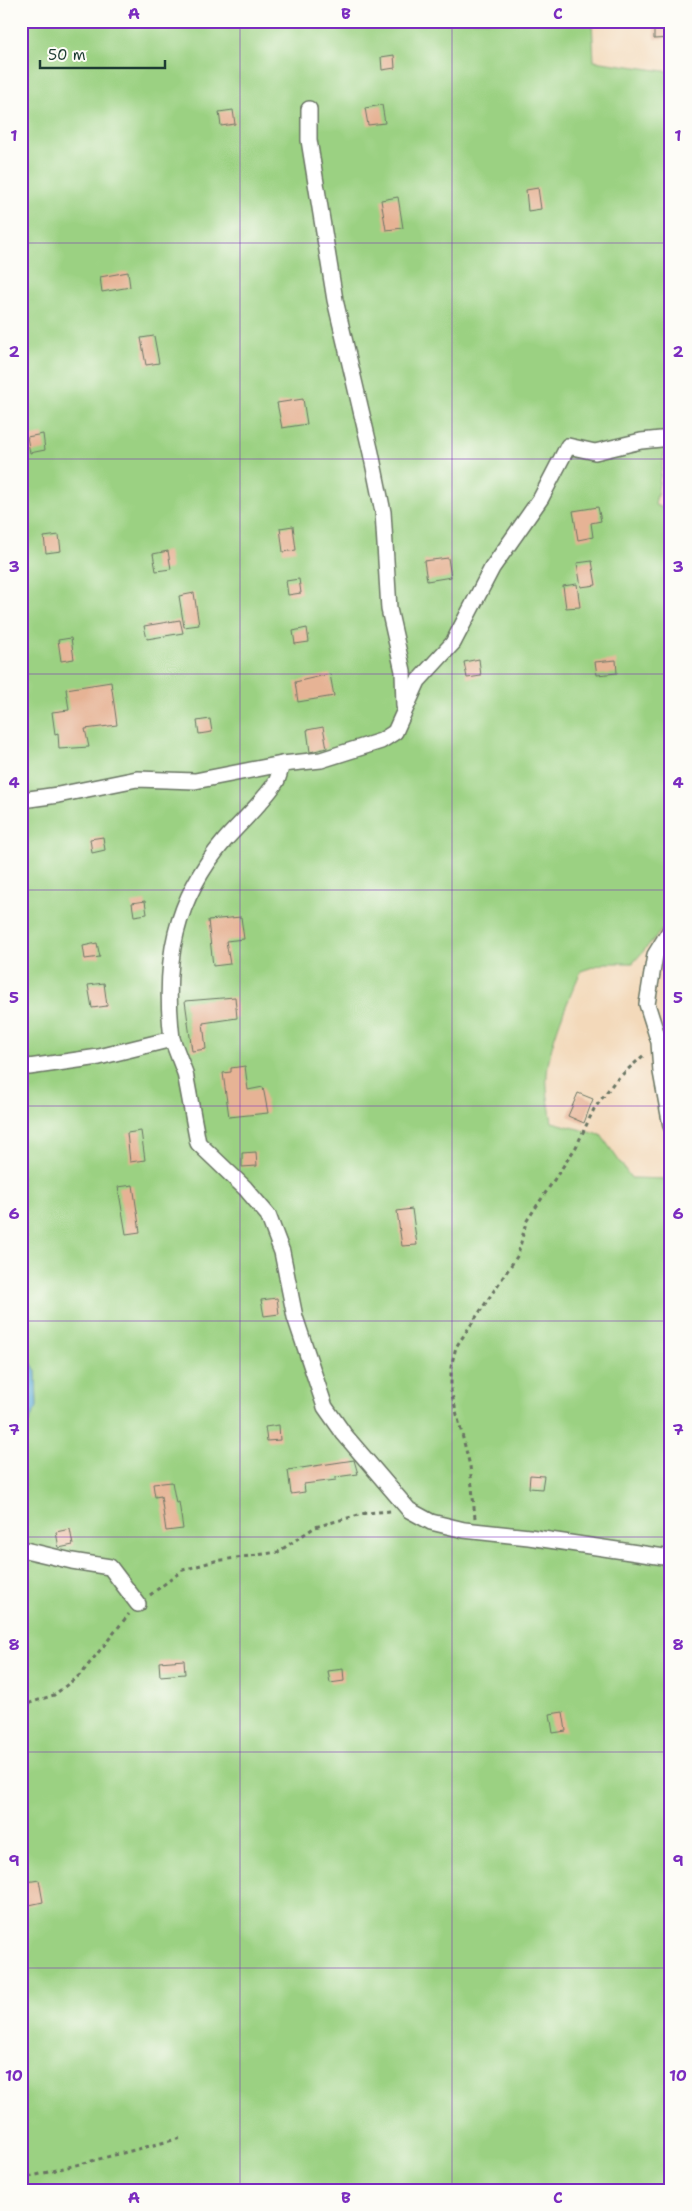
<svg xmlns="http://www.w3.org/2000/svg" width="692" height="2211" font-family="'Shantell Sans',sans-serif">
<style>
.green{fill:#9bd182;stroke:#5d875b}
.water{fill:#5bacd6;stroke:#3d7485}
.building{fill:#e6b395}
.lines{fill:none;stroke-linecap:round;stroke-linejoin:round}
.street-casing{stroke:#697463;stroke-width:18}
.path{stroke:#697463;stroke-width:3;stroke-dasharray:4 4;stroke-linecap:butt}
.street{stroke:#fff;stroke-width:15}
.grid{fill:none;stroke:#7b2cbf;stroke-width:1;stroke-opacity:0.55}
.neatline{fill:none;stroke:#7b2cbf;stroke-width:2}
.grid-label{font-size:16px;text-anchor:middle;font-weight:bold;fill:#7b2cbf}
</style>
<rect width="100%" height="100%" fill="#fdfcf7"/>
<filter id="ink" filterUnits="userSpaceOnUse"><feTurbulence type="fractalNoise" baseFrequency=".02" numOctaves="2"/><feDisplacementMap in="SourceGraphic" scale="10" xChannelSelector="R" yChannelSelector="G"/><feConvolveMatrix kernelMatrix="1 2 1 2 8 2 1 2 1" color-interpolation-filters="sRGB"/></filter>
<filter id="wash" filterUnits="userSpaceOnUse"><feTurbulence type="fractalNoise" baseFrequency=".0096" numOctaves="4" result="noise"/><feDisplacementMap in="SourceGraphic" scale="20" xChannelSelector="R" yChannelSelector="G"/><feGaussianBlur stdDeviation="1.12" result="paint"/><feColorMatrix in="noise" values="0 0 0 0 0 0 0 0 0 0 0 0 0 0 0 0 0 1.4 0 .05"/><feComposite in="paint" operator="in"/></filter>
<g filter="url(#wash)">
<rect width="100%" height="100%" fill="#f3d9ba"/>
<path class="green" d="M 21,21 L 592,21 L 594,61 L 671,72 L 671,434 L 667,439 L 655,505 L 671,511 L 671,924 L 660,932 L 633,963 L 605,963 L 581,971 C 567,1003 544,1053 547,1088 C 548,1100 550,1111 552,1122 L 601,1135 L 631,1178 L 667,1179 L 671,1177 L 671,2190 L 21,2190 L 21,1436 L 37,1406 L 36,1371 L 21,1346 Z"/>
<path class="water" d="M 21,1346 L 36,1371 L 37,1407 L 21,1436 Z"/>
<g id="blocks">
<g class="building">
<path d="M 654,21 L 671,21 L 671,38 L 654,39 Z"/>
<path d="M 394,55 L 395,68 L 382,70 L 381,57 Z"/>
<path d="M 382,105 L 385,123 L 368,125 L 365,108 Z"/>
<path d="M 233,110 L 235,124 L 221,126 L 219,112 Z"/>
<path d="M 538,188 L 541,209 L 528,211 L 526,190 Z"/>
<path d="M 398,197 L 403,228 L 386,230 L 381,200 Z"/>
<path d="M 128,272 L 130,287 L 102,292 L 100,277 Z"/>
<path d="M 154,336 L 159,363 L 146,365 L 141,338 Z"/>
<path d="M 303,399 L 307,424 L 282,428 L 277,403 Z"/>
<path d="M 43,434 L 45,450 L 30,453 L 27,437 Z"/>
<path d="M 598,507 L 601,521 L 591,523 L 593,537 L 578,540 L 573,511 Z"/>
<path d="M 293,526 L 296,550 L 283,552 L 280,528 Z"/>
<path d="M 59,535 L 61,551 L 46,553 L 44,537 Z"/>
<path d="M 168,551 L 171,569 L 156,571 L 153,554 Z"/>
<path d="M 448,558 L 451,577 L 427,581 L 424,561 Z"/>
<path d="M 592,561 L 596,585 L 581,587 L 577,563 Z"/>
<path d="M 299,579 L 301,593 L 288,595 L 286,581 Z"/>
<path d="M 577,584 L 580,607 L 566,608 L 563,586 Z"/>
<path d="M 194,593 L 199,625 L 184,627 L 179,596 Z"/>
<path d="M 180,620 L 183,633 L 147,639 L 144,626 Z"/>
<path d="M 307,628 L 309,642 L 295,644 L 293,631 Z"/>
<path d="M 71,638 L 74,659 L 61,661 L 58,640 Z"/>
<path d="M 479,659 L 481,676 L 467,678 L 464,662 Z"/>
<path d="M 616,660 L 617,673 L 597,675 L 595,662 Z"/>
<path d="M 330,674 L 334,696 L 298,702 L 295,682 Z"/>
<path d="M 111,682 L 117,725 L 85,729 L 89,747 L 59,749 L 58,733 L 55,734 L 52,712 L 69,710 L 66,689 Z"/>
<path d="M 210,719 L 212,732 L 199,734 L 197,721 Z"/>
<path d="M 323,727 L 327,748 L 310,752 L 307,730 Z"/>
<path d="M 103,837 L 105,850 L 92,853 L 90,839 Z"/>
<path d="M 145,901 L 147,914 L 134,916 L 132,903 Z"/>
<path d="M 241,917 L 244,939 L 226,941 L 230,964 L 213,966 L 208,920 Z"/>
<path d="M 97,943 L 100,957 L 85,959 L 83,946 Z"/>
<path d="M 104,983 L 107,1006 L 92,1008 L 88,985 Z"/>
<path d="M 235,997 L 237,1018 L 203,1023 L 206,1049 L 192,1051 L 185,1001 Z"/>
<path d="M 245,1066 L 248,1090 L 263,1087 L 268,1113 L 229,1117 L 223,1073 L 231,1072 L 231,1068 Z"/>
<path d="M 578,1093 L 593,1099 L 584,1123 L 568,1116 Z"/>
<path d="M 141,1131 L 145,1160 L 130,1162 L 127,1133 Z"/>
<path d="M 256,1152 L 257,1166 L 242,1167 L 242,1153 Z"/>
<path d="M 133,1185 L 140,1232 L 126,1234 L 118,1187 Z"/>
<path d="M 412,1209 L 417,1245 L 402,1246 L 397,1211 Z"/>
<path d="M 277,1298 L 279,1314 L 264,1316 L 261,1300 Z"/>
<path d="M 279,1425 L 280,1440 L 267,1441 L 265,1427 Z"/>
<path d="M 354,1460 L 358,1474 L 336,1477 L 336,1480 L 304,1484 L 305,1492 L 291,1494 L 288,1470 Z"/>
<path d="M 530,1475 L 544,1476 L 542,1489 L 529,1488 Z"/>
<path d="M 172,1482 L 176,1503 L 179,1502 L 183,1529 L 166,1531 L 161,1496 L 155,1497 L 153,1484 Z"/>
<path d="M 70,1529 L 73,1545 L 59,1548 L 56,1532 Z"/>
<path d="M 184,1660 L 185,1674 L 160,1676 L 159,1662 Z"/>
<path d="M 343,1669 L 344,1681 L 330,1683 L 328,1671 Z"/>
<path d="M 563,1712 L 566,1731 L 553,1733 L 550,1714 Z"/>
<path d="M 39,1880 L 43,1902 L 25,1906 L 21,1883 Z"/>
</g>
</g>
</g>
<g filter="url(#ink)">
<use href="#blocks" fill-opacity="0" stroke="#697463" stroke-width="1"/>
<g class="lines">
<g class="street-casing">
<g id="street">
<path d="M 309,109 L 309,140 L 335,300 L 371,453 L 383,512 L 389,609 L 403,671 L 404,706"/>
<path d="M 22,800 L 58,795 L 137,779 L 195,781 L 282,764 L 321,760 L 381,741 L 395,732 L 418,681 L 453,643 L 492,568 L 541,498 L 568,446 L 595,452 L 641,441 L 671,438"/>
<path d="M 671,929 L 655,955 L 647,1004 L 659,1042 L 661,1072 L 671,1126"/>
<path d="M 172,1039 C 163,962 174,900 225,840 C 240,823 264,801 276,782 C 279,777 280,770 282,764"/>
<path d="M 21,1064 L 29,1067 L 99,1057 L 172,1039 L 185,1073 L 198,1143 L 245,1188 L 268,1215 L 282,1252 L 295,1317 L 325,1407 L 344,1434 L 409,1510 L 431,1522 L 464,1530 L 529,1537 L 671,1558"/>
<path d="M 21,1549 L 72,1561 L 110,1567 L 138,1604"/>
</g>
</g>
<g class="path">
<path d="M 475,1518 L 470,1466 L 451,1391 L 451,1367 L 456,1347 L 518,1255 L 526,1222 L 576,1147 L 594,1109 L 615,1081 L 645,1054"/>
<path d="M 150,1595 L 183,1570 L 215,1561 L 278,1552 L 315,1527 L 366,1513 L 391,1511"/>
<path d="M 21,1706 L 54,1695 L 81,1674 L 129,1614"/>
<path d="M 21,2179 L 181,2138"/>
</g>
<use href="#street" class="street"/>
</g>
</g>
<path class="grid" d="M 240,21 L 240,2190M 452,21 L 452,2190M 21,243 L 671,243M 21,459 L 671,459M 21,674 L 671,674M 21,890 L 671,890M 21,1106 L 671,1106M 21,1321 L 671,1321M 21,1537 L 671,1537M 21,1752 L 671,1752M 21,1968 L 671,1968"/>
<rect width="692" height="2211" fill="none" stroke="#fdfcf7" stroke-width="55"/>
<path d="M40 60v8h125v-8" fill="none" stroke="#1f3d34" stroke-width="2.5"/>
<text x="48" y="60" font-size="15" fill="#1f3d34" stroke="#fdfcf7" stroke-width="4" paint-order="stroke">50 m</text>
<rect x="28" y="28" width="636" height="2156" class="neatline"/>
<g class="grid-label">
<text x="134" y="19">A</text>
<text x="346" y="19">B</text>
<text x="558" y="19">C</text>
<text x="14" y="141">1</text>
<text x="678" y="141">1</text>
<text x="14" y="357">2</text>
<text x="678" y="357">2</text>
<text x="14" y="572">3</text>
<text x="678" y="572">3</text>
<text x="14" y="788">4</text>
<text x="678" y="788">4</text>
<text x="14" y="1003">5</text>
<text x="678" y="1003">5</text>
<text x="14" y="1219">6</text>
<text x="678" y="1219">6</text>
<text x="14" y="1435">7</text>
<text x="678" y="1435">7</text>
<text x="14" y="1650">8</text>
<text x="678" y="1650">8</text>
<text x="14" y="1866">9</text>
<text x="678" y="1866">9</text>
<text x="14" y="2081">10</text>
<text x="678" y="2081">10</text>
<text x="134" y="2203">A</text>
<text x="346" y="2203">B</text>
<text x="558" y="2203">C</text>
</g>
</svg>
